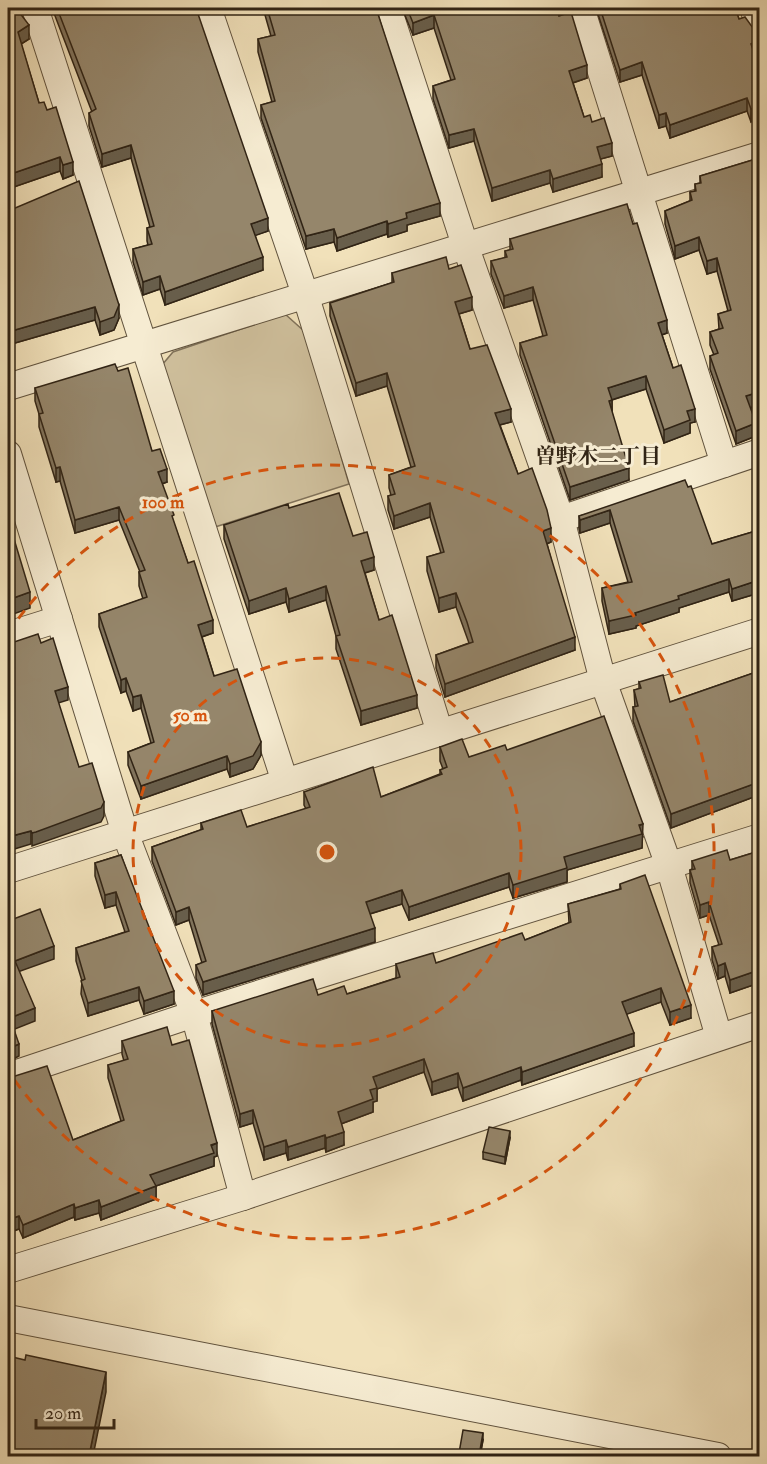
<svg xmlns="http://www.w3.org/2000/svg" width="767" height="1464" font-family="'IM FELL Double Pica','Noto Serif JP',serif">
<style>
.green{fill:#d0c19e;stroke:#80725a;stroke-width:1.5}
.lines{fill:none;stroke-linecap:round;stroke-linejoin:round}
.minor-casing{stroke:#61533e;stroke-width:28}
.minor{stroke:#f6ecd2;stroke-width:26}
.wall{fill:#80735c;stroke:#312415;stroke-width:1.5}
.shaded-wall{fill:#685e4b;stroke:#312415;stroke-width:1.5}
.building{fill:#95866b;stroke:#312415;stroke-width:1.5}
.ring{fill:none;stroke:#d6540d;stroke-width:3;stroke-dasharray:10 8}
.labels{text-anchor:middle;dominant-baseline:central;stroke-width:6;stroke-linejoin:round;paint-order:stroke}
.neighbourhood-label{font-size:21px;font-weight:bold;fill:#312415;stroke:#f6ecd2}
.centre{fill:#d6540d;stroke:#f6ecd2;stroke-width:3}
.ring-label{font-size:18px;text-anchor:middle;font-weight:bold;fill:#d6540d;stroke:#f6ecd2;stroke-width:6;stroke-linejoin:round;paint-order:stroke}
</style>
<rect width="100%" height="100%" fill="#f1e1ba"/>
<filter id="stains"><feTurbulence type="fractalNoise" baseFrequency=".00333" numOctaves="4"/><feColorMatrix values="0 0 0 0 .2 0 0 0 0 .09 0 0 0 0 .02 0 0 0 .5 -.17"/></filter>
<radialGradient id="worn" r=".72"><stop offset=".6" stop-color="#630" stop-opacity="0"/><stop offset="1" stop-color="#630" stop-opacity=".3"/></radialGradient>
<path class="green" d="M 285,314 L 305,332 L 349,484 L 212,528 L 162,365 L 173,352 Z"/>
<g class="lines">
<g class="minor-casing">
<g id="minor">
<path d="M 35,8 L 285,782"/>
<path d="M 208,8 L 306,297 L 440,733"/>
<path d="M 388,8 L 465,245 L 561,519 L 603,681 L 669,866 L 719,1037"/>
<path d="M 581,8 L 724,464"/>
<path d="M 753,8 L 760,28"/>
<path d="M 8,387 L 760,155"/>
<path d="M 8,454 L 125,833 L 194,1014 L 243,1197"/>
<path d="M 561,519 L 760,452"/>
<path d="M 8,635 L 59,619"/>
<path d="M 8,870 L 760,631"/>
<path d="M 8,1076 L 194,1014 L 760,837"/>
<path d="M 8,1270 L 243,1197 L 760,1024"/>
<path d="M 8,1318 L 718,1456"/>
</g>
</g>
<use href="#minor" class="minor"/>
</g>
<g class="wall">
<path d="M 8,8 L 29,39 L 21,44 L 39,103 L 47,110 L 73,175 L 63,179 L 60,171 L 8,189 Z"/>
<path d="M 52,8 L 185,8 L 268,231 L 255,235 L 263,270 L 165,305 L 160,289 L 143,295 L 133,262 L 133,249 L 148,245 L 147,241 L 147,228 L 150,227 L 131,158 L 102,167 L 89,126 L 89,113 L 92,112 Z"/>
<path d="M 263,8 L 376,8 L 440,216 L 407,225 L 407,231 L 388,237 L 387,234 L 337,251 L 334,242 L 306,249 L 261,118 L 261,105 L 272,102 L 258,52 L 258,39 L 271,36 Z"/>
<path d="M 402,8 L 557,8 L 559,16 L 587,78 L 573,83 L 584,117 L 592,122 L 612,156 L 600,159 L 602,177 L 553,192 L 550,183 L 492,201 L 474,141 L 449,148 L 433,99 L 433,86 L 451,80 L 434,28 L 413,35 Z"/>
<path d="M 596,8 L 735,8 L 739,19 L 757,54 L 755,55 L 751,122 L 747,111 L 670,138 L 666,126 L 659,128 L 642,75 L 620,82 Z"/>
<path d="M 759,158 L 751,408 L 756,436 L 736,444 L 710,369 L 710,356 L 714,355 L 710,345 L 710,332 L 719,329 L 718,314 L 728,311 L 717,271 L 707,274 L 699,250 L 675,259 L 665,224 L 665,211 L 690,201 L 690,192 L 695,191 L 695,184 L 700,183 L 700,176 Z"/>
<path d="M 8,211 L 119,318 L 114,330 L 100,335 L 95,320 L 8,345 Z"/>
<path d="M 510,239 L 667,333 L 662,335 L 673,368 L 695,422 L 690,423 L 690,433 L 664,443 L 646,389 L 612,400 L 612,413 L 629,480 L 570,500 L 520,355 L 520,343 L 543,336 L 533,300 L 504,308 L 491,274 L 491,261 L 505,258 L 505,251 L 510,250 Z"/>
<path d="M 449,269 L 472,310 L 459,314 L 470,349 L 511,422 L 500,425 L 518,474 L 551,542 L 547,544 L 575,650 L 445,697 L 436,668 L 436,655 L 469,643 L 456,607 L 439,612 L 427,571 L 427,557 L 441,553 L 430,517 L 394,529 L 388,510 L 388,496 L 391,495 L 389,488 L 389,475 L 411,467 L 387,386 L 356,396 L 330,316 L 330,303 L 392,283 L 392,273 Z"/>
<path d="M 118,371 L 152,451 L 167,482 L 162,484 L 174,524 L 213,633 L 202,637 L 214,676 L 261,755 L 253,769 L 230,777 L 227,769 L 141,799 L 128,765 L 128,752 L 151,743 L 141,708 L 133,711 L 126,691 L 121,693 L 99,627 L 99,614 L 143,599 L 139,586 L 139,572 L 140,572 L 119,520 L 75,533 L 60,481 L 56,482 L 39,427 L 39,414 L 35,401 L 35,388 Z"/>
<path d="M 757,470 L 759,470 L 759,493 L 757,483 Z"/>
<path d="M 688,487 L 712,544 L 759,530 L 759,596 L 759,593 L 732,601 L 729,592 L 679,608 L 679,612 L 636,626 L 636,628 L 609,634 L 602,601 L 602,588 L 628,582 L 610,523 L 580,533 L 579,529 L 579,516 Z"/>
<path d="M 289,508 L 353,536 L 374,570 L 365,573 L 379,620 L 417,708 L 361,725 L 336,649 L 336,636 L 326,600 L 289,612 L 286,602 L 249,614 L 224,539 L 224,525 Z"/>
<path d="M 759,671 L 759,797 L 759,795 L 671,828 L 633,721 L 633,707 L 635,707 L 634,690 L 639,689 L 639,682 L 670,702 Z"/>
<path d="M 440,747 L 469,757 L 507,750 L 643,837 L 642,838 L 642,848 L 567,870 L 567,882 L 513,898 L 509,887 L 409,920 L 402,904 L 370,914 L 375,942 L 203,995 L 196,978 L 196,965 L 202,963 L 189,920 L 176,925 L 152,861 L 152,847 L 201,830 L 201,823 L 247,827 L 306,809 L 304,805 L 304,792 L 381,797 L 440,774 L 440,770 L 443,769 L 440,761 Z"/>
<path d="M 759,851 L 759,983 L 730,993 L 725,976 L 718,979 L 712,960 L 712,947 L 719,945 L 709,915 L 700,918 L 690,883 L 690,870 L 692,869 L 692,861 L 730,860 Z"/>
<path d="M 121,855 L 174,1004 L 144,1014 L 139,1000 L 88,1016 L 81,994 L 82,981 L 76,961 L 76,948 L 125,932 L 116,905 L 105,908 L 95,876 L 95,863 Z"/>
<path d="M 620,884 L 691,1018 L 670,1025 L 661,1002 L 626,1014 L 634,1046 L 522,1085 L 521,1080 L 463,1101 L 458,1087 L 432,1095 L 424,1072 L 377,1089 L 377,1101 L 373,1102 L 373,1112 L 341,1124 L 344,1145 L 326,1152 L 325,1148 L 288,1160 L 286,1153 L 264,1160 L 253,1123 L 240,1127 L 212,1024 L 212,1011 L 318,995 L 347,994 L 396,978 L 396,964 L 436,963 L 525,940 L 569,923 L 568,904 L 620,889 Z"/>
<path d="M 122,1041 L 172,1045 L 217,1156 L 214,1157 L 214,1166 L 156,1186 L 156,1199 L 101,1220 L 99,1213 L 75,1220 L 74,1217 L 23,1238 L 19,1229 L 8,1233 L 8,1076 L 73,1140 L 121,1121 L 108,1078 L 108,1065 L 124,1061 L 122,1054 Z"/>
<path d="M 510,1138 L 505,1164 L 483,1159 L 483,1152 Z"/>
<path d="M 483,1440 L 480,1456 L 459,1456 L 459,1453 Z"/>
</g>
<g class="shaded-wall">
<path d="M 434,15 L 434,28 L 413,35 L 413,23 Z"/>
<path d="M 29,25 L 29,39 L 18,46 L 18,32 Z"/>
<path d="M 757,41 L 757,54 L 751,56 L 751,44 Z"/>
<path d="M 642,62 L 642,75 L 620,82 L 620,70 Z"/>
<path d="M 587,65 L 587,78 L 569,84 L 569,71 Z"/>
<path d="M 747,98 L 747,111 L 670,138 L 670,125 Z"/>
<path d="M 759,106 L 759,118 L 751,122 L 751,109 Z"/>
<path d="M 666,113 L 666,126 L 659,128 L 659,115 Z"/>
<path d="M 474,129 L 474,141 L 449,148 L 449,135 Z"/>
<path d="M 612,143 L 612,156 L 597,160 L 597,147 Z"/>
<path d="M 131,145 L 131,158 L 102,167 L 102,154 Z"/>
<path d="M 60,157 L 60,171 L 8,189 L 8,175 Z"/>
<path d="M 73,162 L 73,175 L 63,179 L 63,165 Z"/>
<path d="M 602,164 L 602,177 L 553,192 L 553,179 Z"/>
<path d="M 550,170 L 550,183 L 492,201 L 492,188 Z"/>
<path d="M 440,203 L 440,216 L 407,225 L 407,231 L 388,237 L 388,224 L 406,213 Z"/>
<path d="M 268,218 L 268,231 L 251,237 L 251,224 Z"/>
<path d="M 387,221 L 387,234 L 337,251 L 337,238 Z"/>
<path d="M 334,229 L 334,242 L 306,249 L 306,236 Z"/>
<path d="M 699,237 L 699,250 L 675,259 L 675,246 Z"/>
<path d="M 263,257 L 263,270 L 165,305 L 165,292 Z"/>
<path d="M 717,258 L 717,271 L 707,274 L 707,261 Z"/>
<path d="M 160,276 L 160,289 L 143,295 L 143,282 Z"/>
<path d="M 533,287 L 533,300 L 504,308 L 504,296 Z"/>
<path d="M 472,297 L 472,310 L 455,315 L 455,302 Z"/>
<path d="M 119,305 L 119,318 L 114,330 L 100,335 L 100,322 Z"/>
<path d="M 95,307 L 95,320 L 8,345 L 8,332 Z"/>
<path d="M 667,320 L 667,333 L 658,336 L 658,323 Z"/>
<path d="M 387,373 L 387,386 L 356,396 L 356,383 Z"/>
<path d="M 646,376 L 646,389 L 608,401 L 608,388 Z"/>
<path d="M 759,392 L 759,405 L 746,409 L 746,396 Z"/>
<path d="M 612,400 L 612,413 L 609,401 Z"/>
<path d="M 511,409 L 511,422 L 495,426 L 495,413 Z"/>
<path d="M 695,409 L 695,422 L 690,423 L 690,433 L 664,443 L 664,430 L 687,411 Z"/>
<path d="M 756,423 L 756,436 L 736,444 L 736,431 Z"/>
<path d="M 60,467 L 60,481 L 56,482 L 56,468 Z"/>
<path d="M 629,468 L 629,480 L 570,500 L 570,487 Z"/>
<path d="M 167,469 L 167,482 L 158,485 L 158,472 Z"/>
<path d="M 430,503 L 430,517 L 394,529 L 394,516 Z"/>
<path d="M 119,507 L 119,520 L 75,533 L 75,520 Z"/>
<path d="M 610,510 L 610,523 L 580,533 L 580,520 Z"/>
<path d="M 551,528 L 551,542 L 543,545 L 543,531 Z"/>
<path d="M 374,557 L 374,570 L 361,574 L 361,561 Z"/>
<path d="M 729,579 L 729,592 L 679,608 L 679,612 L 636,626 L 636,628 L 609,634 L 609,621 L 635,613 L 678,596 Z"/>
<path d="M 759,580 L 759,593 L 732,601 L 732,589 Z"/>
<path d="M 326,586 L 326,600 L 289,612 L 289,599 Z"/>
<path d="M 286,588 L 286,602 L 249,614 L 249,601 Z"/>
<path d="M 30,592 L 30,608 L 8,616 L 8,600 Z"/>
<path d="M 456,593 L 456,607 L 439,612 L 439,598 Z"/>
<path d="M 213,620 L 213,633 L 198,638 L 198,625 Z"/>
<path d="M 575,637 L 575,650 L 445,697 L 445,684 Z"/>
<path d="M 126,678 L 126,691 L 121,693 L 121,680 Z"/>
<path d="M 68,687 L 68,700 L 55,704 L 55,691 Z"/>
<path d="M 141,695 L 141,708 L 133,711 L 133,697 Z"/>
<path d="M 417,695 L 417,708 L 361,725 L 361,711 Z"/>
<path d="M 261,742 L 261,755 L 253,769 L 230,777 L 230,764 Z"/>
<path d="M 227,756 L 227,769 L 141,799 L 141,786 Z"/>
<path d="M 759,782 L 759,795 L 671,828 L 671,814 Z"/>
<path d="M 104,802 L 104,816 L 101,822 L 32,846 L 32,833 Z"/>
<path d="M 643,824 L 642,848 L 567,870 L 567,882 L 513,898 L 513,885 L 564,857 Z"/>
<path d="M 31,831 L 31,844 L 8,851 L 8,837 Z"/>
<path d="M 509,873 L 509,887 L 409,920 L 409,907 Z"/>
<path d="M 402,890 L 402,904 L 366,915 L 366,902 Z"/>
<path d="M 116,892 L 116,905 L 105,908 L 105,895 Z"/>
<path d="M 709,902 L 709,915 L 700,918 L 700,905 Z"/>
<path d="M 189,907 L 189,920 L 176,925 L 176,912 Z"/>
<path d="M 375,928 L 375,942 L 203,995 L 203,982 Z"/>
<path d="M 54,946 L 54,959 L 15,973 L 15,961 Z"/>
<path d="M 725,963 L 725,976 L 718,979 L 718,966 Z"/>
<path d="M 759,970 L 759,983 L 730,993 L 730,980 Z"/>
<path d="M 139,987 L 139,1000 L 88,1016 L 88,1003 Z"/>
<path d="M 661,988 L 661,1002 L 622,1016 L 622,1002 Z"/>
<path d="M 174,991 L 174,1004 L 144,1014 L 144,1001 Z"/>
<path d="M 691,1005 L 691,1018 L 670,1025 L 670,1012 Z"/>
<path d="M 35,1008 L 35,1021 L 10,1031 L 10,1018 Z"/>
<path d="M 634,1033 L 634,1046 L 522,1085 L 522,1072 Z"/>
<path d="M 19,1044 L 19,1056 L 8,1062 L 8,1049 Z"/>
<path d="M 424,1059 L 424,1072 L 377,1089 L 377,1101 L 373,1102 L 373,1112 L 338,1125 L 338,1112 L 370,1090 L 373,1077 Z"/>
<path d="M 521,1067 L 521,1080 L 463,1101 L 463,1088 Z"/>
<path d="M 458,1073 L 458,1087 L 432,1095 L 432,1082 Z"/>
<path d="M 253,1110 L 253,1123 L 240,1127 L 240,1114 Z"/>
<path d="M 510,1131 L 510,1138 L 505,1164 L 505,1157 Z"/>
<path d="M 344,1132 L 344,1145 L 326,1152 L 326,1138 Z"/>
<path d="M 325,1135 L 325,1148 L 288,1160 L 288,1147 Z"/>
<path d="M 286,1140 L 286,1153 L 264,1160 L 264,1147 Z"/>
<path d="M 217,1143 L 217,1156 L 214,1157 L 214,1166 L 150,1188 L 150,1175 Z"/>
<path d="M 156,1186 L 156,1199 L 101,1220 L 101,1207 Z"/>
<path d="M 99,1200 L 99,1213 L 75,1220 L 75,1208 Z"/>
<path d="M 74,1204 L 74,1217 L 23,1238 L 23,1225 Z"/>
<path d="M 19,1216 L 19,1229 L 8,1233 L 8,1220 Z"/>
<path d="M 106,1372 L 106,1392 L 93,1456 L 89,1456 Z"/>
<path d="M 483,1433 L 483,1440 L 480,1456 L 479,1456 Z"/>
</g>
<g class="building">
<path d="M 8,8 L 16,8 L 29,25 L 18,32 L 39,103 L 44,102 L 47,110 L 56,107 L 73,162 L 63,165 L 60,157 L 8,175 Z"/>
<path d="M 57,8 L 185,8 L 186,9 L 190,8 L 196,8 L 268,218 L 251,224 L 263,257 L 165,292 L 160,276 L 143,282 L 133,249 L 152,244 L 147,228 L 154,226 L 131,145 L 102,154 L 89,113 L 96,109 Z"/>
<path d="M 267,8 L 376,8 L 440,203 L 406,213 L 407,218 L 388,224 L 387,221 L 337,238 L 334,229 L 306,236 L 261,105 L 275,101 L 258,39 L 275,35 Z"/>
<path d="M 407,8 L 557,8 L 559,16 L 571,12 L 587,65 L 569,71 L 584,117 L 590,115 L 592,122 L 604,118 L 612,143 L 597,147 L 602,164 L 553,179 L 550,170 L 492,188 L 474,129 L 449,135 L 433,86 L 455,79 L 434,15 L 413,23 Z"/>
<path d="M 600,8 L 735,8 L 739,19 L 745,17 L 753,28 L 757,41 L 751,44 L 759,68 L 759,106 L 751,109 L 747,98 L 670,125 L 666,113 L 659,115 L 642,62 L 620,70 Z"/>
<path d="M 759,158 L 759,392 L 746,396 L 756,423 L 736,431 L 710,356 L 718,353 L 710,332 L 723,328 L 718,314 L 731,310 L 717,258 L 707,261 L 699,237 L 675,246 L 665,211 L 692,200 L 690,192 L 696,191 L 695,184 L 701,183 L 700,176 Z"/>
<path d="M 79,181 L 119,305 L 114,317 L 100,322 L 95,307 L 8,332 L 8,211 Z"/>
<path d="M 627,204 L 633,224 L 637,223 L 667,320 L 658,323 L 673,368 L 681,365 L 695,409 L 687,411 L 690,420 L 664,430 L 646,376 L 608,388 L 612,400 L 609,401 L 629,468 L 570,487 L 520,343 L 547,335 L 533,287 L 504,296 L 491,261 L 507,257 L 505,251 L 513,249 L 510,239 Z"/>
<path d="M 446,257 L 449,269 L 461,265 L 472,297 L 455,302 L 470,349 L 487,345 L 511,409 L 495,413 L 518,474 L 532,468 L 547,510 L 551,528 L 543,531 L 575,637 L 445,684 L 436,655 L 473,642 L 467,622 L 456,593 L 439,598 L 427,557 L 444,552 L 430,503 L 394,516 L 388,496 L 395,494 L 389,475 L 415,466 L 387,373 L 356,383 L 330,303 L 394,282 L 392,273 Z"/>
<path d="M 115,364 L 118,371 L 128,368 L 152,451 L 160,449 L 167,469 L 158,472 L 174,515 L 172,516 L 188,563 L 194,561 L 213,620 L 198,625 L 214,676 L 237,669 L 261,742 L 253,756 L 230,764 L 227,756 L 141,786 L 128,752 L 154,742 L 141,695 L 133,697 L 126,678 L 121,680 L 99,614 L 147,597 L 139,572 L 145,570 L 119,507 L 75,520 L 60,467 L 56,468 L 39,414 L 43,413 L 35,388 Z"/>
<path d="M 757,470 L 759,470 L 759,480 Z"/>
<path d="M 685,480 L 688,487 L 691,486 L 712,544 L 759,530 L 759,583 L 759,580 L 732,589 L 729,579 L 678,596 L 679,599 L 635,613 L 636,615 L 609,621 L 602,588 L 632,582 L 610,510 L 580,520 L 579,516 Z"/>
<path d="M 339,493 L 353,536 L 367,532 L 374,557 L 361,561 L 379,620 L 392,615 L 417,695 L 361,711 L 336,636 L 340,635 L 326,586 L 289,599 L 286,588 L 249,601 L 224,525 L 288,504 L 289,508 Z"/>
<path d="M 8,519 L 30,592 L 8,600 Z"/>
<path d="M 38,634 L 41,643 L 53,638 L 68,687 L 55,691 L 79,767 L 92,763 L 104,802 L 101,808 L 36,832 L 32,833 L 31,831 L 8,837 L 8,644 Z"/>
<path d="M 759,671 L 759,784 L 759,782 L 671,814 L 633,707 L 638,706 L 634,690 L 641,688 L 639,682 L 663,675 L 670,702 Z"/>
<path d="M 604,716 L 643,824 L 639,825 L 642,834 L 564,857 L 567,868 L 513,885 L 509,873 L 409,907 L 402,890 L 366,902 L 375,928 L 203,982 L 196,965 L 206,961 L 189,907 L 176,912 L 152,847 L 203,829 L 201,823 L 241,810 L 247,827 L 310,807 L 304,792 L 373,767 L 381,797 L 442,774 L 440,770 L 447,767 L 440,747 L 462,739 L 469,757 L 505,745 L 507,750 Z"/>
<path d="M 727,850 L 730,860 L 759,851 L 759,970 L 730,980 L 725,963 L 718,966 L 712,947 L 722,944 L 709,902 L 700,905 L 690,870 L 695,869 L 692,861 Z"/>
<path d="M 121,855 L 174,991 L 144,1001 L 139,987 L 88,1003 L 81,981 L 85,979 L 76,948 L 129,931 L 116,892 L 105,895 L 95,863 Z"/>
<path d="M 645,875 L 691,1005 L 670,1012 L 661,988 L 622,1002 L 634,1033 L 522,1072 L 521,1067 L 463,1088 L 458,1073 L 432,1082 L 424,1059 L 373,1077 L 377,1088 L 370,1090 L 373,1099 L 338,1112 L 344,1132 L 326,1138 L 325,1135 L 288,1147 L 286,1140 L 264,1147 L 253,1110 L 240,1114 L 212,1011 L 313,979 L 318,995 L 344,986 L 347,994 L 400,977 L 396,964 L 433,953 L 436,963 L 522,933 L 525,940 L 571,922 L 568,904 L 621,889 L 620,884 Z"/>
<path d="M 40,909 L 54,946 L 15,961 L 35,1008 L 10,1018 L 19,1044 L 8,1049 L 8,921 Z"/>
<path d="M 167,1027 L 172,1045 L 189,1040 L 217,1143 L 211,1145 L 214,1153 L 150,1175 L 156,1186 L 101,1207 L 99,1200 L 75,1208 L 74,1204 L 23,1225 L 19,1216 L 8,1220 L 8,1076 L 12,1077 L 47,1066 L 73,1140 L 124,1120 L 108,1065 L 128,1059 L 122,1041 Z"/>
<path d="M 489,1127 L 510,1131 L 505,1157 L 483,1152 Z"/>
<path d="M 26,1355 L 106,1372 L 89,1456 L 8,1456 L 8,1356 L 25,1360 Z"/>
<path d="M 463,1430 L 483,1433 L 479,1456 L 459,1453 Z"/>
</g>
<g class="ring">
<circle cx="327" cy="852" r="194"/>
<path d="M8 633A387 387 0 1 1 8 1071"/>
</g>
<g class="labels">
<g class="neighbourhood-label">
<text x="598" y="456">曽野木二丁目</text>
</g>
</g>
<circle cx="327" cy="852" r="9" class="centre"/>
<g class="ring-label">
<text x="163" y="508">100 m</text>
<text x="190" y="721">50 m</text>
</g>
<rect width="767" height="1464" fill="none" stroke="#f1e1ba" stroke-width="30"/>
<rect x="9" y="9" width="749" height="1446" fill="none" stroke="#312415" stroke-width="3"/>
<rect x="15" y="15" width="737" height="1434" fill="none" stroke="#312415" stroke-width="1.5"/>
<path d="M36 1419v9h78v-9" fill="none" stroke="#312415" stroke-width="3"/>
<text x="45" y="1419" font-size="18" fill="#312415" stroke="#f6ecd2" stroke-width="4.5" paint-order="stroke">20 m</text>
<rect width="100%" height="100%" filter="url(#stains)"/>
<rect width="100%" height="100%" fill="url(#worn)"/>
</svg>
